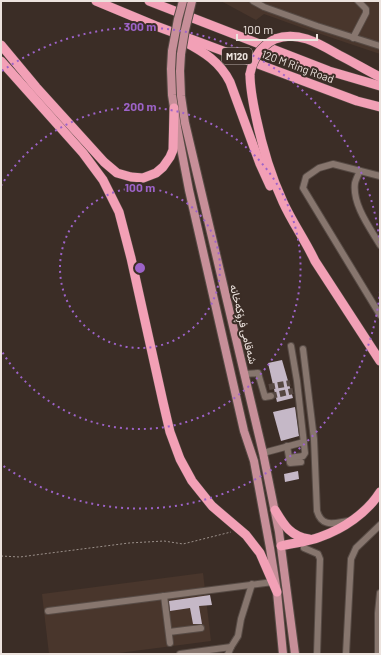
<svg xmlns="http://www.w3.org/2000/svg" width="381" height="655" font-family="Barlow,Vazirmatn,sans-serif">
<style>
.built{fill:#49362c}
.building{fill:#c5b8c7}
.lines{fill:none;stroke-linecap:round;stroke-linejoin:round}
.minor-tunnel{stroke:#564842;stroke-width:6;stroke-dasharray:6 3;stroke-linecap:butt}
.minor-casing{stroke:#574b45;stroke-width:8}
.major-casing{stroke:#574b45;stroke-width:10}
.highway-casing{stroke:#574b45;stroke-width:10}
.path{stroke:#9b908a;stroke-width:1;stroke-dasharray:2 2;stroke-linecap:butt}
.minor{stroke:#87766e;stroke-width:6}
.major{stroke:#c78f99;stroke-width:8}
.highway{stroke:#f2a0b6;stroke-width:9}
.major-bridge-casing{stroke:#574b45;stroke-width:10;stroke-linecap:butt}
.highway-bridge-casing{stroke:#574b45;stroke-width:10;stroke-linecap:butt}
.major-bridge{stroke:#c78f99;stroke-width:8}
.highway-bridge{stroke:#f2a0b6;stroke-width:9}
.ring{fill:none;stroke:#9d63c8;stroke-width:2;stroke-dasharray:2 4}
.labels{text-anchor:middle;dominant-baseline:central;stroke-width:4;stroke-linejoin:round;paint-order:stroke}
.shield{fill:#3b2d26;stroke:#b7aca7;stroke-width:1}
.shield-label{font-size:10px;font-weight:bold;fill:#ece3de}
.street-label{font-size:11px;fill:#ece3de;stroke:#3b2d26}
.centre{fill:#9d63c8;stroke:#3b2d26;stroke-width:2}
.ring-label{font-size:12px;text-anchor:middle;font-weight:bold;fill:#9d63c8;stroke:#3b2d26;stroke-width:4;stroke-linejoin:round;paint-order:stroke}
</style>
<rect width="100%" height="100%" fill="#3b2d26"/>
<g class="built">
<path d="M 221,1 L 380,1 L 380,54 L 300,27 L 264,14 L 256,20 Z"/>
<path d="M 203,573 L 211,641 L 111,654 L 49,654 L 42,594 Z"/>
</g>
<g class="building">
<path d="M 282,360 L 293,398 L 277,402 L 268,363 Z"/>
<path d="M 295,407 L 299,436 L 281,441 L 273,412 Z"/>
<path d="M 298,471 L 299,479 L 285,482 L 284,474 Z"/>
<path d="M 210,595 L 212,605 L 199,606 L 202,624 L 193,624 L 190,608 L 170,611 L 169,601 Z"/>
</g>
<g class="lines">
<g class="minor-tunnel">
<path d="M 269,387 L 290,383"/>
<path d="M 271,396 L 293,391"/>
</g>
<g class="minor-casing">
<g id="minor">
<path d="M 253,1 L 264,7 L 317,26 L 380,46"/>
<path d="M 353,38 L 366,13 L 366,9 L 358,1"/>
<path d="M 360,171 C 358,175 356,179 355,183 C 352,204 370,228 380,245"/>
<path d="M 380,176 L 333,164 L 319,168 L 306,177 L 303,188 L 380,315"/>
<path d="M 303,349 L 314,439 L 317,511 C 322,528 334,523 348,521"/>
<path d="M 245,374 L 258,373 L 265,397 L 271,396"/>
<path d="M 287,446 L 290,463 L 301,462"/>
<path d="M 263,453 L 304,442"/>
<path d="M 289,458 L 303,456 L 305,453 L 297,381 L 291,346"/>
<path d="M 304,548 L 318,554 L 320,559 L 317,654"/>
<path d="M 164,596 L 170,643"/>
<path d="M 48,611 L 273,582"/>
<path d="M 169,632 L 201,628"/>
<path d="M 180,654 L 231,647"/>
<path d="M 228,654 L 231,647 L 238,636 L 241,619 L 252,584"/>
<path d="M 346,654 L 351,559 L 356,548 L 380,525"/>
<path d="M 378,654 L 378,613 L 380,593"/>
</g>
</g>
<g class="major-casing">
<g id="major">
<path d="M 172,51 L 171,69 L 172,95 L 177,127 L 189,190 L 244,431 L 254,461 L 270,548 L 277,592 L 283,654"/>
<path d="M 181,54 L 180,71 L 181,96 L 185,123 L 263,453 L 279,532 L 295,654"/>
</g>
</g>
<g class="highway-casing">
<g id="highway">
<path d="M 96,1 L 156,26 L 357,101 L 380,107"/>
<path d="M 149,1 L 329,71 L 380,86"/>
<path d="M 275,39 C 298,30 320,44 339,55 C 353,62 366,70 380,77"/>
<path d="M 185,42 C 204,52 220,62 230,82 L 260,164 L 270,186"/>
<path d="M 1,45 L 36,87 L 104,162 L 117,173 L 131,177 L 143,178 L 156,173 L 163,167 L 170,157 L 173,150 L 174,108"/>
<path d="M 1,61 L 83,153 L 103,180 L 119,212 L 131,258 L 163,402 L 170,432 L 180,459 L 192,481 L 212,506 L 246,535 L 260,553 L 277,592"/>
<path d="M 250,74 C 250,88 253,103 256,117 C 262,146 270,174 283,202 C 292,222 305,240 315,261 L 380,361"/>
<path d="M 275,510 C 284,525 290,536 309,539"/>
<path d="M 281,546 C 293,543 307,542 320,537 C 343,529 367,513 380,492"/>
</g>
</g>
<path class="path" d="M 1,556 L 20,557 L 35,555 L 129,543 L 164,541 L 183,544 L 231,532"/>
<use href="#minor" class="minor"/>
<use href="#major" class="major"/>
<use href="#highway" class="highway"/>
<g class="major-bridge-casing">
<g id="major-bridge">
<path d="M 172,51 L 178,19 L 183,1"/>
<path d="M 181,54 L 185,30 L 192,1"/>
</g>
</g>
<g class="highway-bridge-casing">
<path id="highway-bridge" d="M 250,74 C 253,58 261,46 275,39"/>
</g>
<use href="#major-bridge" class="major-bridge"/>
<use href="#highway-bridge" class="highway-bridge"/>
</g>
<g class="ring">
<circle cx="140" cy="268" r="80"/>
<path d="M1 186A161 161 0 1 1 1 350"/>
<path d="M380 291A241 241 0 0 1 2 465M2 71A241 241 0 0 1 380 245"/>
</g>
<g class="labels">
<rect class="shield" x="222" y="48" width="30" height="16" rx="3"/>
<g class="shield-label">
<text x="237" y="56">M120</text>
</g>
<g class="street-label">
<text transform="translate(298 66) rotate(20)">120 M Ring Road</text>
<text transform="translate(244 324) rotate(76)">شەقامی فڕۆکەخانە</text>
</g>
</g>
<circle cx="140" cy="268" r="6" class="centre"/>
<g class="ring-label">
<text x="140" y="31">300 m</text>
<text x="140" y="111">200 m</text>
<text x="140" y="192">100 m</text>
</g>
<rect width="381" height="655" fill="none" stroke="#ece3de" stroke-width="4"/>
<path d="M237 34v6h80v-6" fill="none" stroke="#ece3de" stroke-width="2"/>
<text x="243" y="34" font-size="12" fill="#ece3de" stroke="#3b2d26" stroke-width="3" paint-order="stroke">100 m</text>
</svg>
